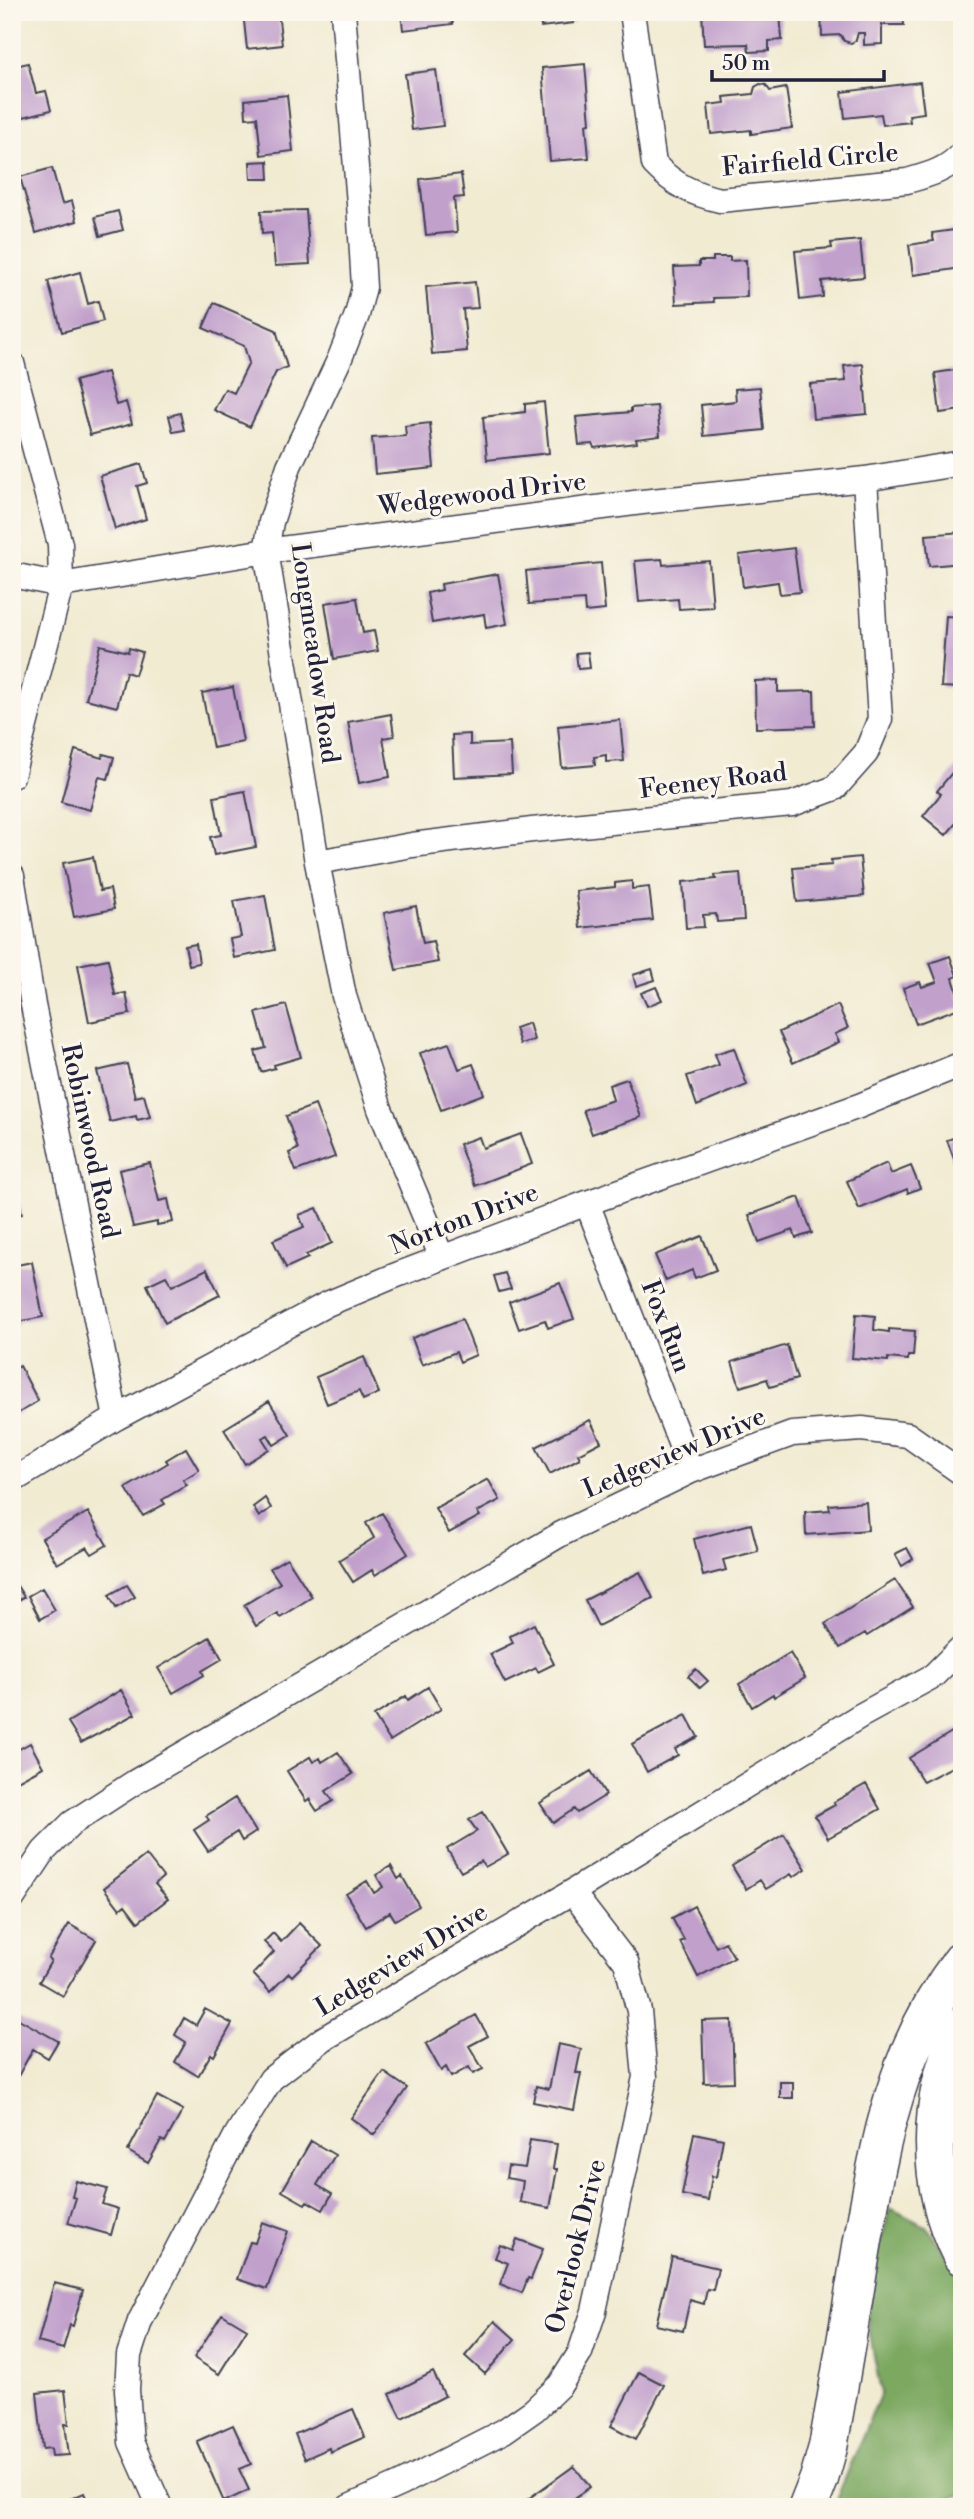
<svg xmlns="http://www.w3.org/2000/svg" width="974" height="2519" font-family="'Libre Bodoni',serif">
	<style>
		.forest { fill: #7ca860; stroke: #4f654e; stroke-width: 2 }
		.building { fill: #c1a0cc }
		.lines { fill: none; stroke-linecap: round; stroke-linejoin: round }
		.street-casing { stroke: #414052; stroke-width: 27 }
		.highway-casing { stroke: #414052; stroke-width: 41 }
		.street { stroke: #fff; stroke-width: 24 }
		.highway { stroke: #fff; stroke-width: 38 }
		.labels { text-anchor: middle; stroke-width: 6; stroke-linejoin: round; paint-order: stroke }
		.street-label { font-size: 26px; fill: #22223b; stroke: #fbf7ec }
	</style>
	<rect width="100%" height="100%" fill="#fbf7ec"/>
	<filter id="ink" filterUnits="userSpaceOnUse"><feTurbulence type="fractalNoise" baseFrequency=".0143" numOctaves="2"/><feDisplacementMap in="SourceGraphic" scale="14" xChannelSelector="R" yChannelSelector="G"/><feConvolveMatrix kernelMatrix="1 2 1 2 8 2 1 2 1" color-interpolation-filters="sRGB"/></filter>
	<filter id="wash" filterUnits="userSpaceOnUse"><feTurbulence type="fractalNoise" baseFrequency=".00686" numOctaves="4" result="noise"/><feDisplacementMap in="SourceGraphic" scale="28" xChannelSelector="R" yChannelSelector="G"/><feGaussianBlur stdDeviation="1.57" result="paint"/><feColorMatrix in="noise" values="0 0 0 0 0 0 0 0 0 0 0 0 0 0 0 0 0 1.4 0 .05"/><feComposite in="paint" operator="in"/></filter>
	<g filter="url(#wash)">
		<rect width="100%" height="100%" fill="#f1ebd2"/>
		<path class="forest" d="M890,2208l37,19 35,50v217l-34,13h-95l48,-114 -13,-69v-33z"/>
		<g id="blocks">
			<path class="building" d="M243,12h35l4,33 -35,4z
				M401,12h50l2,12 -50,6z
				M539,12h34l1,11 -33,4z
				M702,12h78l2,28 -13,1v10l-20,1 -1,-8 -44,1z
				M821,12h82l1,13h-22v19l-18,1v-12h-6l-2,7 -5,3 -7,-2 -3,-6 -19,1z
				M28,63l8,30 10,-2 5,19 -39,10v-53z
				M585,64l5,59 -4,1 3,34 -39,3 -8,-93z
				M436,70l7,56 -31,4 -7,-56z
				M920,82l4,31 -15,2 1,7 -27,3 -2,-11 -36,4 -3,-26z
				M760,84l6,1 4,6 16,-3 6,40 -41,6v-4l-40,4 -3,-29 17,-2 -1,-6 29,-3 2,-7z
				M287,95l6,56 -32,4 -4,-38 -11,1 -1,-18z
				M268,161l1,18h-18l-1,-17z
				M52,168l10,36 10,-3 5,20 -41,12 -16,-56z
				M461,174l3,23 -10,1 3,34 -31,3 -6,-56z
				M306,210l4,54 -35,2 -3,-33 -10,1 -1,-23z
				M118,211l5,19 -23,6 -5,-19z
				M962,229v39l-49,7 -4,-30 25,-4 -2,-8z
				M860,240l4,37 -42,4 1,16 -23,3 -5,-49 37,-3 -1,-5z
				M713,257h17v4l16,-1 1,37 -34,1 1,4 -38,2 -2,-37 25,-1v-5h14z
				M80,272l8,32 10,-3 5,20 -41,11 -14,-51z
				M475,282l3,26 -15,1 4,42 -35,3 -6,-67z
				M214,303l62,27 11,37 -11,5 -26,55 -36,-17 11,-21 9,4 15,-30 -5,-17 -41,-18z
				M863,364l4,50 -54,5 -3,-35 36,-3 -2,-15z
				M962,369v41l-22,3 -5,-40z
				M107,372l9,33 10,-3 6,22 -42,11 -15,-54z
				M760,387l4,43 -60,6 -3,-31 35,-4 -1,-12z
				M544,402l5,51 -62,7 -4,-43 42,-5v-8z
				M657,406l3,30 -24,3 1,4 -43,5 -1,-4 -14,1 -3,-28 55,-5v-4z
				M180,413l4,17 -11,2 -4,-16z
				M430,423l4,45 -59,6 -3,-36 34,-2 -1,-10z
				M141,464l6,19 -10,3 9,33 -31,10 -15,-53z
				M962,532v31l-33,3 -3,-31z
				M794,548l6,44 -20,2 -2,-12 -35,5 -4,-32z
				M662,559l1,6 46,-4 4,46 -34,2 -1,-10 -39,3 -4,-41z
				M601,563l4,47 -20,2 -1,-12 -55,4 -3,-33z
				M498,574l9,50 -21,4 -2,-14 -52,9 -5,-30 15,-3 -1,-6z
				M357,598l6,35 11,-2 4,20 -44,8 -9,-56z
				M946,616l16,1v71l-21,-1z
				M100,645l28,7 1,-4 13,4 -7,23 -9,-3 -9,35 -31,-8z
				M588,652l2,16 -12,1 -2,-16z
				M778,680v12l36,-1 1,35 -59,2 -1,-47z
				M233,687l10,55 -30,6 -11,-55z
				M391,714l3,22 -11,2 7,39 -31,6 -11,-61z
				M620,720l4,41 -18,1v-7l-12,2 1,8 -33,3 -4,-42z
				M470,734v11l40,-2 2,31 -58,3 -2,-42z
				M75,750l27,8 1,-4 11,3 -6,22 -9,-2 -9,33 -29,-8z
				M959,764l3,2v50l-16,19 -23,-19 18,-22 -4,-3z
				M245,791l11,56 -42,8 -4,-18 11,-2 -7,-38z
				M93,857l7,34 10,-2 4,20 -40,8 -11,-54z
				M860,857l4,39 -67,6 -4,-34 39,-3 -1,-5z
				M740,873l4,47 -27,2 -1,-8 -13,1 1,12 -18,1 -3,-46 33,-3 -1,-4z
				M632,881v8l17,-2 4,33 -73,8 -4,-37 39,-4v-4z
				M265,895l10,55 -41,8 -4,-19 11,-2 -7,-36z
				M416,906l7,37 10,-2 5,21 -42,8 -12,-57z
				M196,944l3,19 -10,2 -4,-19z
				M950,956l7,20 -4,2 9,29 -46,17 -13,-36 17,-6 2,5 15,-5 -7,-19z
				M108,959l7,36 11,-2 4,21 -41,8 -11,-57z
				M652,969l3,11 -19,6 -3,-11z
				M656,987l6,13 -15,6 -6,-13z
				M286,1005l15,52 -27,8 1,3 -14,4 -6,-21 11,-3 -10,-35z
				M838,1005l10,23 -13,6 4,8 -46,21 -14,-31z
				M529,1023l5,17 -14,4 -5,-16z
				M449,1043l10,26 14,-5 11,30 -43,16 -21,-57z
				M734,1048l13,37 -50,21 -10,-30 32,-11 -4,-11z
				M127,1064l8,33 9,-2 6,22 -13,3 -1,-4 -26,6 -13,-51z
				M627,1079l14,38 -49,17 -9,-24 30,-10 -4,-15z
				M315,1105l20,52 -39,14 -7,-18 9,-4 -12,-33z
				M521,1134l11,30 -57,22 -16,-42 20,-7 4,11z
				M962,1135v34l-4,1 -11,-30z
				M12,1160l8,30 -3,1 5,23 -10,3z
				M150,1163l9,38 9,-2 5,23 -16,3v-3l-24,5 -14,-57z
				M887,1163l4,11 20,-8 9,22 -12,5 -1,-4 -48,20 -12,-28z
				M799,1197l13,36 -16,5 -3,-8 -34,12 -10,-27z
				M317,1208l15,35 -26,12 2,3 -22,10 -13,-28 31,-13 -5,-12z
				M702,1236l14,34 -21,8 -3,-8 -26,11 -11,-26z
				M32,1262l11,55 -26,5 1,3 -6,2v-61z
				M207,1269l13,26 -55,28 -18,-38 19,-9 6,10z
				M505,1273l6,16 -12,3 -5,-16z
				M560,1283l14,36 -26,9 -3,-8 -26,9 -10,-27z
				M856,1314l19,2 -1,14 15,2v-3l26,2 -2,25h-5v4l-20,-2v3l-36,-3z
				M462,1319l14,36 -16,7 -4,-10 -34,13 -10,-27z
				M787,1345l10,34 -27,8 -3,-8 -27,8 -8,-25z
				M364,1357l15,36 -16,7 -4,-9 -32,13 -11,-27z
				M20,1366l18,35 -26,16v-47z
				M269,1401l21,34 -16,10 -6,-10 -6,3 7,11 -24,15 -21,-35z
				M590,1420l11,22 -23,12 2,4 -30,16 -14,-27z
				M186,1448l13,22 -16,10 4,5 -25,15 3,4 -22,12 -17,-28 42,-25 -2,-3z
				M488,1479l12,21 -23,12 3,4 -31,17 -14,-25z
				M265,1498l6,10 -12,9 -6,-10z
				M866,1502l2,28 -62,5 -1,-23 25,-2 -1,-5z
				M88,1512l19,33 -15,9 -5,-7 -30,17 -15,-26z
				M382,1513l26,41 -33,21 -3,-5 -19,12 -14,-22 35,-22 -8,-15z
				M751,1524l7,27 -35,9 3,10 -23,6 -9,-37z
				M907,1548l6,11 -11,7 -7,-12z
				M287,1558l25,39 -32,20 -3,-4 -21,13 -12,-21 36,-22 -10,-15z
				M640,1572l13,26 -55,28 -13,-26z
				M12,1578l12,19 -12,7z
				M895,1580l18,27 -46,29 -2,-3 -25,15 -15,-24z
				M127,1585l8,12 -19,11 -7,-13z
				M42,1588l13,22 -15,9 -12,-23z
				M534,1624l20,40 -16,8 -2,-4 -31,15 -15,-29 23,-11 -3,-7z
				M210,1637l12,22 -20,12 2,4 -31,18 -15,-25z
				M790,1653l15,25 -31,19 -1,-3 -21,13 -13,-23z
				M696,1669l12,12 -8,7 -12,-12z
				M428,1687l13,22 -51,32 -16,-25 32,-20 2,4z
				M121,1690l14,24 -54,29 -13,-21z
				M686,1715l12,22 -23,12 3,6 -31,17 -15,-28z
				M960,1727l2,3v32l-39,20 -14,-24z
				M30,1743l13,24 -31,17v-31z
				M338,1752l15,22 -27,17 7,10 -16,10 -8,-12 -3,2 -19,-30 23,-14 3,5 7,-4 2,4z
				M591,1771l15,24 -29,18 -3,-4 -21,14 -13,-20z
				M866,1784l14,25 -52,29 -13,-22 20,-11 -1,-3z
				M235,1798l21,34 -14,9 -5,-9 -29,19 -14,-21 15,-10 -3,-4z
				M483,1812l25,42 -23,13 -4,-6 -20,11 -14,-23 30,-18 -8,-11z
				M784,1834l22,35 -13,8 -2,-3 -25,15 -6,-9 -14,9 -14,-23z
				M146,1855l17,22 -8,7 13,15 -30,23 -13,-17 -5,4 -16,-21z
				M391,1866l7,13 4,-3 17,30 -24,14 -5,-8 -24,15 -20,-33 21,-13 7,12 9,-6 -7,-12z
				M694,1906l22,41 9,-5 9,15 -36,20 -18,-35 4,-2 -12,-22z
				M299,1923l23,23 -30,30 -3,-3 -19,19 -17,-18 21,-22 -10,-10 9,-9 8,9z
				M69,1924l27,16 -33,56 -24,-14 12,-21 -3,-2z
				M205,2009l27,15 -18,32 -3,-2 -13,22 -23,-14 11,-20 -11,-7 9,-17 12,7z
				M476,2015l12,21 -19,10 14,23 -10,5 -4,-7 -18,10 -5,-10 -5,4 -15,-27z
				M17,2018l41,23 -10,17 -15,-9 -21,38v-61z
				M732,2020l2,62 -30,1 -2,-62z
				M558,2044l23,5 -5,24h5l-7,37 -41,-8 3,-16 13,3z
				M384,2072l23,16 -33,47 -23,-17z
				M780,2082h13v16h-13z
				M157,2096l26,14 -18,32 -4,-2 -13,23 -20,-12z
				M694,2133l29,6 -7,38 -4,-1 -4,24 -26,-5z
				M530,2140l27,4 -4,25h4l-7,39 -30,-6 3,-21 -17,-3 2,-12 17,2z
				M311,2141l24,14 -18,30 15,9 -9,16 -16,-9 -2,3 -23,-13z
				M76,2181l31,8 -5,15 16,5 -7,26 -43,-12 8,-25 -4,-1z
				M262,2222l26,9 -21,58 -30,-10 13,-37 5,1z
				M517,2239l26,10 -12,30 -3,-1 -6,15 -22,-9 8,-21 -13,-5 5,-13 13,5z
				M672,2257l46,11 -5,22 -6,-1 -3,15 -14,-4 -7,31 -27,-6z
				M54,2283l29,7 -10,36 -3,-1 -7,24 -25,-7z
				M222,2314l25,15 -28,45 -25,-16z
				M495,2321l20,18 -30,35 -20,-18z
				M433,2372l12,24 -43,22 -12,-24z
				M639,2372l25,13 -28,54 -25,-13z
				M65,2390l4,34h-4l4,31 -17,1 -1,-8 -8,1 -6,-56z
				M353,2409l12,28 -35,15 -1,-4 -24,11 -10,-25z
				M233,2425l18,39 -12,5 10,21 -25,12 -27,-61z
				M574,2466l16,21 -28,20h-29l-5,-8z
				M84,2493l6,14h-38z"/>
		</g>
	</g>
	<g filter="url(#ink)">
		<use href="#blocks" fill-opacity="0" stroke="#414052" stroke-width="2"/>
		<g class="lines">
			<g class="street-casing">
				<path id="street" d="M343,12l16,191 5,84 -7,28 -17,43 -51,108 -18,56 -5,29 51,311 27,134 36,113 62,149
					M632,12l22,152c20,21 39,30 66,36l187,-19c21,-6 41,-11 55,-28
					M12,363l48,181 1,41 -49,191
					M12,575l49,10 205,-34 376,-49 223,-23 97,-16
					M317,862l95,-17 120,-15 260,-26 43,-16 31,-35 14,-34 -15,-240
					M12,876l21,129 83,413
					M587,1203l104,268
					M12,1481l104,-63 211,-114 67,-28 193,-73 272,-97 103,-42
					M12,1899l32,-48 28,-28 63,-41 426,-248 130,-63 101,-37 70,-5 46,6 54,38
					M160,2507l-29,-65 -4,-52 2,-35 11,-34 97,-187 34,-55 52,-40 249,-147 288,-176 73,-40 29,-29
					M349,2507l51,-23 104,-53 30,-21 26,-25 20,-32 14,-42 51,-234 -6,-66 -13,-49 -54,-70"/>
			</g>
			<g class="highway-casing">
				<path id="highway" d="M962,2026c-35,72 -37,158 0,230
					M808,2507l11,-28 9,-32c12,-67 23,-134 34,-201 18,-104 34,-199 100,-285"/>
			</g>
			<use href="#street" class="street"/>
			<use href="#highway" class="highway"/>
		</g>
	</g>
	<g class="labels">
		<g class="street-label">
			<text transform="translate(810 159) rotate(-5)" y="9">Fairfield Circle</text>
			<text transform="translate(482 493) rotate(-7)" y="9">Wedgewood Drive</text>
			<text transform="translate(316 653) rotate(82)" y="9">Longmeadow Road</text>
			<text transform="translate(713 780) rotate(-7)" y="9">Feeney Road</text>
			<text transform="translate(91 1141) rotate(78)" y="9">Robinwood Road</text>
			<text transform="translate(464 1218) rotate(-21)" y="9">Norton Drive</text>
			<text transform="translate(667 1326) rotate(69)" y="9">Fox Run</text>
			<text transform="translate(674 1452) rotate(-23)" y="9">Ledgeview Drive</text>
			<text transform="translate(401 1959) rotate(-31)" y="9">Ledgeview Drive</text>
			<text transform="translate(575 2246) rotate(-76)" y="9">Overlook Drive</text>
		</g>
	</g>
	<rect width="974" height="2519" fill="none" stroke="#fbf7ec" stroke-width="42"/>
	<path d="M712 70v10h172v-10" fill="none" stroke="#22223b" stroke-width="3.5"/>
	<text x="722" y="70" font-size="21" fill="#22223b" stroke="#fbf7ec" stroke-width="5" paint-order="stroke">50 m</text>
</svg>
